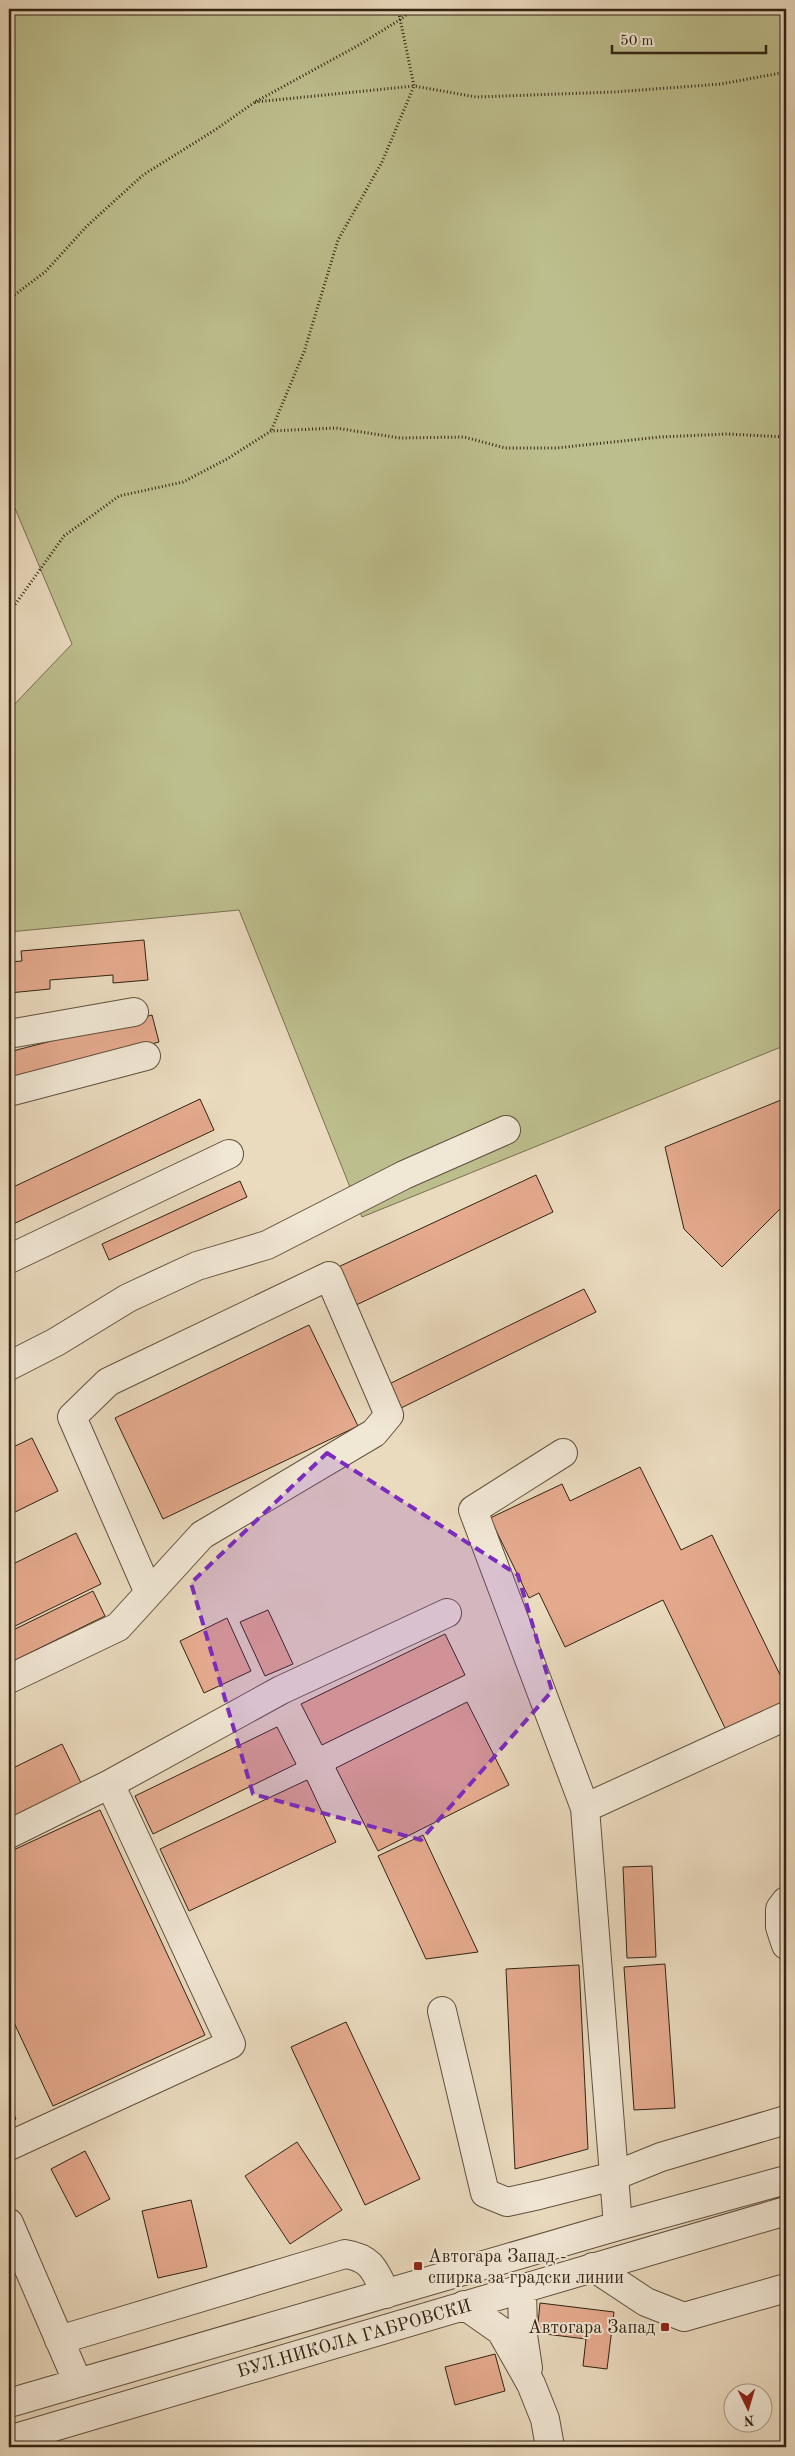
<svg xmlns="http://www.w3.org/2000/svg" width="795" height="2456" font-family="'Old Standard TT',serif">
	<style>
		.green { fill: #bdbe8d; stroke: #787050 }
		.building { fill: #e5aa8e; stroke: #322312 }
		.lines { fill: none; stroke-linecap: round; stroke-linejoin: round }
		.minor-casing { stroke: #60513d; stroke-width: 30 }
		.path { stroke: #322312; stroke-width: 3; stroke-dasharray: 1 2.5; stroke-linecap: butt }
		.minor { stroke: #f1e7d5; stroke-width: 28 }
		.marked { fill: #7b2cbf; fill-opacity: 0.2; stroke: #7b2cbf; stroke-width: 4; stroke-dasharray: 10 6; stroke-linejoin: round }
		.poi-dot { fill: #8f2418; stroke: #f1e7d5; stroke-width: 2 }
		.labels { text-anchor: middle; stroke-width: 4; stroke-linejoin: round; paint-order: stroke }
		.poi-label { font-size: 18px; fill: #322312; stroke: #f1e7d5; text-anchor: start }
		.street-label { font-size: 18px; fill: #322312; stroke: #f1e7d5 }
	</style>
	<rect width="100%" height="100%" fill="#eadabe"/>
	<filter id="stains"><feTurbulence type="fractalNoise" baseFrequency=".004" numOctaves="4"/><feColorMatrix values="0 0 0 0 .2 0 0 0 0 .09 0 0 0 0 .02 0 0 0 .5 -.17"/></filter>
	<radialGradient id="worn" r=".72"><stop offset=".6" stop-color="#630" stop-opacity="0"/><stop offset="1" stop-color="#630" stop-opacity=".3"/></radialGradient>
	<path class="green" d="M9,9h777v1036l-424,172 -123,-307 -230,22v-222l63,-66 -63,-150z"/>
	<path class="building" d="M144,940l4,40 -35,3v-8l-63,5v9l-41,4v-31l13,-1 -1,-10z
		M152,1015l7,27 -150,39v-29z
		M786,1098v105l-64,64 -38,-38 -19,-82z
		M200,1099l14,31 -205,96v-37z
		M536,1175l17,37 -199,94 -18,-38z
		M240,1181l7,16 -138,63 -7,-16z
		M584,1289l12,23 -197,97 -12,-24z
		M309,1325l49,101 -195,93 -48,-101z
		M32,1438l26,53 -49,24v-66z
		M640,1467l41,83 31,-15 74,152v14l-60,29 -63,-130 -98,47 -26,-54 -10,5 -39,-80 72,-34 8,17z
		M76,1533l25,51 -92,45v-63z
		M93,1591l12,25 -96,47v-31z
		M268,1610l25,54 -28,12 -25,-54z
		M227,1618l24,53 -47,22 -24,-52z
		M445,1634l20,41 -143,70 -21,-41z
		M467,1702l42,83 -131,66 -42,-83z
		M277,1727l19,37 -143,70 -18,-38z
		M62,1744l20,41 -73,36v-51z
		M307,1780l29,62 -147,69 -29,-62z
		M100,1810l105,225 -152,71 -44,-94v-160z
		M423,1835l55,117 -52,7 -48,-103z
		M652,1866l4,91 -29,1 -4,-91z
		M665,1964l10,144 -41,2 -10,-143z
		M579,1965l9,184 -73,20 -9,-200z
		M346,2022l74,157 -55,26 -74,-158z
		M9,2104l7,15 -7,4z
		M297,2142l45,68 -52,34 -45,-68z
		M85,2151l25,48 -34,18 -25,-48z
		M191,2200l16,67 -49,11 -16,-67z
		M540,2303l74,9 -7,57 -24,-3 3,-27 -49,-6z
		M495,2354l10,37 -50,14 -10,-38z"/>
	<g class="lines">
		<g class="minor-casing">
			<path id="minor" d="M9,1034l125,-22
				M9,1092l137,-36
				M9,1259l220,-105
				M9,1366l47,-24 72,-44 69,-32 70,-21 137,-70 102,-45
				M563,1453l-90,57 112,298 33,418
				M9,1679l109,-52 84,-92 172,-102 15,-18 -60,-139 -221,106 -36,35 77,176
				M585,1808l201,-92
				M9,1834l101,-50 171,-94 166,-77
				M786,1901l-6,8v18l6,18
				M442,2011l43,182 22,9 32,-7 75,-19 47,-19 125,-37
				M9,2146l222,-102 -121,-260
				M9,2223l69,160
				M593,2267l53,35 38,15 102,-29
				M522,2288l1,47 5,33
				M464,2305l37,26 30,53 14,35 5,28
				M59,2340l286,-86c27,4 30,17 41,40
				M9,2403l609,-177 168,-46
				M9,2440l777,-229"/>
		</g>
		<path class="path" d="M398,9l16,77 62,11 138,-5 107,-8 65,-12
			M255,102l159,-16 -32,76 -44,78 -34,112 -33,79
			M9,299l36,-27 42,-46 56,-51 72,-45 40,-28 104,-57 42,-26 12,-10
			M9,613l55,-77 55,-40 64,-14 44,-23 44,-28 65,-3 64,10 64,-1 41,11h51l104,-11 67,-3 59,3"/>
		<use href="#minor" class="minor"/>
	</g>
	<path class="marked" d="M327,1453l191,122 34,116 -131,149 -168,-46 -62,-211z"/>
	<g class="poi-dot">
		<rect x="413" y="2261" width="10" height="10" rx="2.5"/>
		<rect x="660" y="2322" width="10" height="10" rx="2.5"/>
	</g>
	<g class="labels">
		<g class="poi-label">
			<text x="428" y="2262">Автогара Запад -<tspan x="428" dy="21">спирка за градски линии</tspan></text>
			<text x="655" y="2333" text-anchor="end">Автогара Запад</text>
		</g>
		<g class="street-label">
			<text transform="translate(354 2338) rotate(-16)" y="6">БУЛ.НИКОЛА ГАБРОВСКИ</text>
		</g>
	</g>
	<rect width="795" height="2456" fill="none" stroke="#eadabe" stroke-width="30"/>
	<rect x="10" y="10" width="775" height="2436" fill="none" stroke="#322312" stroke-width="2.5"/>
	<rect x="15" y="15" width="765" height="2426" fill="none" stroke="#322312"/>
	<g transform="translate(748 2408) rotate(175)"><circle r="24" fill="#f1e7d5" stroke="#a59987"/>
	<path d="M0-4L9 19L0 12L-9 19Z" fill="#8f2418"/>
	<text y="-8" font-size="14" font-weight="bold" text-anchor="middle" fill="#322312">N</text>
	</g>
	<path d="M612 45v8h154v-8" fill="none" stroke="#322312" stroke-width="2.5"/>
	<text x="620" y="45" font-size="15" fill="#322312" stroke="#f1e7d5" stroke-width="4" paint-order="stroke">50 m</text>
	<rect width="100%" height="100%" filter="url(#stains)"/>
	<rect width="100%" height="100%" fill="url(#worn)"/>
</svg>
